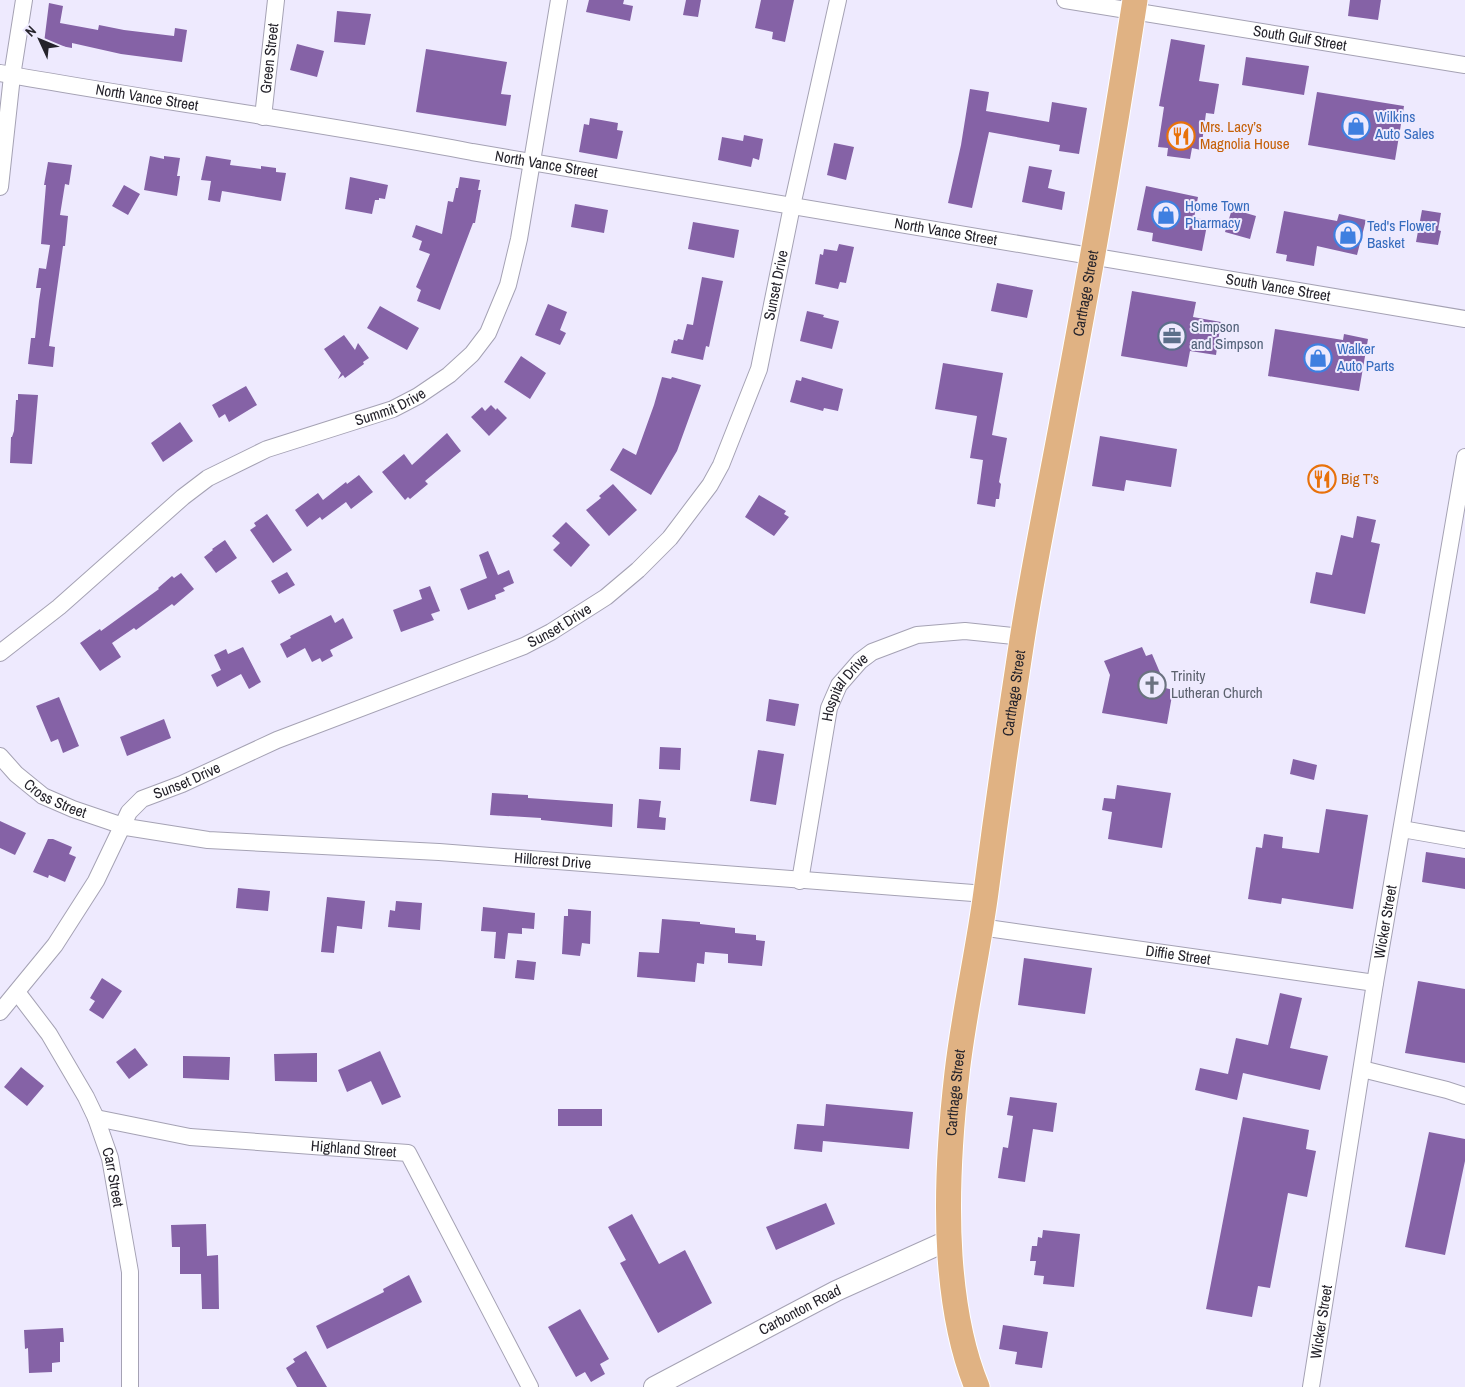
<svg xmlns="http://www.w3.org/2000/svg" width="1465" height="1387" font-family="'Archivo Narrow',sans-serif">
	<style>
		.building { fill: #8562a6 }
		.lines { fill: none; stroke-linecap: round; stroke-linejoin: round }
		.minor-casing { stroke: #a5a2b4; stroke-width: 18 }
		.tertiary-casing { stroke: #a5a2b4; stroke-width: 22 }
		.primary-casing { stroke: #fff; stroke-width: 27 }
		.minor { stroke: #fff; stroke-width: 16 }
		.tertiary { stroke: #fff; stroke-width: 20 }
		.primary { stroke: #e0b283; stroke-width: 25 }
		.labels { text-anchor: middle; stroke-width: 4; stroke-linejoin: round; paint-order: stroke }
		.street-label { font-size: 15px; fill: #25232b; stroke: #eeeafe }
		.shop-label { font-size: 15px; fill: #366cbe; stroke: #eeeafe; text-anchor: start }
		.food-label { font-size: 15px; fill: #c56008; stroke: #eeeafe; text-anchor: start }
		.service-label { font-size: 15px; fill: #4e5e75; stroke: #eeeafe; text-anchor: start }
		.worship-label { font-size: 15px; fill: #5b616d; stroke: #eeeafe; text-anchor: start }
	</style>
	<rect width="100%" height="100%" fill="#eeeafe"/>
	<path class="building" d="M589,0h35l-1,4 10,2 -3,15 -44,-9z
		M686,0h15l-3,17 -15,-2z
		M761,0h33l-9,42 -13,-3 1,-7 -18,-4z
		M1350,0h31l-3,20 -30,-4z
		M49,3l14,3 -3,17 38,7 1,-5 25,5 50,6 1,-8 12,2 -5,32 -61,-8 -49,-11v5l-28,-5z
		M337,11l34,3 -6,31 -31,-3z
		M1171,39l34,6 -6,36 20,3 -5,30 -8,-1 -5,37 -9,-2 -2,11 -23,-3 1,-8 -10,-1 6,-40 -5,-1z
		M297,44l27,7 -7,26 -27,-7z
		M426,49l81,13 -6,32 10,1 -5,31 -90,-14z
		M1246,57l63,9 -5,29 -62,-10z
		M970,89l19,3 -3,19 63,11 3,-20 35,6 -8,46 -20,-3 1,-6 -71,-13 -17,76 -24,-5 13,-58z
		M1317,92l87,14 -9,54 -87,-15z
		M590,118l28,5 -1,7 6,1 -6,28 -38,-7 5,-28 5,1z
		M744,135l19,4 -4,21 -6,-2 -2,9 -33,-7 4,-23 21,4z
		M834,143l20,4 -8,33 -19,-5z
		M150,156l14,3v-3l16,2 -3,18h3l-3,20 -33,-6z
		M206,156l25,4 -1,5 31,4v-3l15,2v4l10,1 -5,28 -59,-10 -2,11 -12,-2 3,-19 -10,-1z
		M48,162l24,3 -3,20 -4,-1 -5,31 8,1 -3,30h-2l-14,100 6,1 -2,20 -25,-3 3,-26h4l4,-37 2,-13h-5l3,-20 7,1 4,-24 -9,-1 5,-59h-2z
		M1029,166l23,4 -4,18 17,4 -3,18 -40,-8z
		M350,177l38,8 -3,14 -6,-1v2h-4l-3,14 -27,-5z
		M460,177l20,3 -2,10h3l-6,33h-2l-33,87 -23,-9 4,-11 -5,-3 14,-33 -11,-4 3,-9 -10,-4 4,-12 26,9 6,-33 5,1 3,-14h2z
		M124,185l16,9 -12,21 -16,-9z
		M1146,186l52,11 -4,21 14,2 -6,31 -50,-10 1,-8 -16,-3z
		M575,204l33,6 -4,23 -33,-6z
		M1232,209l24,7 -6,23 -25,-7z
		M1422,210l19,3 -3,17 3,1 -3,14 -22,-3z
		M1284,211l53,10 2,-7 27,6 -9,35 -40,-9 -3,20 -28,-5 1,-6 -11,-2z
		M693,222l46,8 -5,28 -46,-9z
		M839,244l15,3 -8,36 -6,-1 -2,7 -23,-5 5,-30 3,1 1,-6 13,2z
		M702,277l21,4 -14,66 -3,-1 -3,14 -32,-7 3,-13 3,1 1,-2 5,1 4,-16 6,1z
		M997,283l36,7 -6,28 -36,-7z
		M1132,291l64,11 -3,15 28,5 -5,33 -26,-4 -3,16 -66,-11z
		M548,304l19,8 -7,18 6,3 -6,12 -25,-10z
		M380,306l39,22 -12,22 -40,-22z
		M807,311l17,4 -1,2 16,4 -7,28 -32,-8z
		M1275,329l68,11 1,-6 24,5 -9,52 -91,-15z
		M344,335l11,15 3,-7 11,15 -6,4 1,2 -19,14 -2,-3 -5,4 3,-6 -17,-24z
		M521,356l25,17 -16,26 -26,-17z
		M943,363l60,10 -11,62 15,3 -8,44 2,2 -2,15h-3l-1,8 -18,-3 6,-44 -13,-2 7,-42 -42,-7z
		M662,377l9,2 1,-2 29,8 -24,66 -26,44 -41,-25 13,-22 13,7 18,-50z
		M802,377l41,12 -5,22 -14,-3 -1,3 -33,-9 6,-22 5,1z
		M246,386l11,19 -28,17 -4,-8 -6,4 -7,-13z
		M18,394l20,1 -6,69 -22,-1 1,-26h1l2,-6 2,-31h2z
		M491,405l5,5 1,-2 10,10 -18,18 -18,-19 11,-10 3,4z
		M180,422l13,19 -30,21 -12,-19z
		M447,433l14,18 -36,30 3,3 -18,15 -2,-2 -3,3 -23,-28 22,-18 8,11z
		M1100,436l77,13 -6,38 -45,-7 -2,11 -32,-5z
		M359,475l14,17 -22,17 -5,-7 -24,18 -2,-3 -13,10 -12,-17 23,-17 5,7 23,-18 1,2z
		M613,484l24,26 -28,26 -23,-26 15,-12 -2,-2z
		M759,495l27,16 -2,3 5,3 -15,19 -29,-19z
		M267,514l25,36 -19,13 -23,-33 6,-4 -2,-3z
		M1357,516l19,4 -5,22 9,2 -15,70 -55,-11 6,-31 16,3 9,-40 12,3z
		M566,522l24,23 -19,22 -18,-17 7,-7 -8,-7z
		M225,540l12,18 -21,15 -12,-16 9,-7 -1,-1z
		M488,551l10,24 11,-5 5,13 -11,5 2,3 -10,4 1,4 -28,11 -8,-21 27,-11 -8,-23z
		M287,572l8,13 -16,9 -8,-13z
		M181,573l13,16 -20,17 -2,-2 -36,26 -2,-2 -22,15 9,14 -21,14 -20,-28 20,-14 1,2 58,-42 -1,-1 14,-12 2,2z
		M430,586l10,25 -9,3 3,6 -33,12 -8,-22 29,-11 -3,-9z
		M331,615l4,8 8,-5 10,20 -23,12 3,6 -11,6 -2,-4 -8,4 -7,-14 -18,10 -7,-14 11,-6 -1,-2z
		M243,647l18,35 -12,7 -8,-15 -24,13 -6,-12 10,-5 -7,-15 12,-6 2,5z
		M1142,647l4,9 6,-2 9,21 -3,11 15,4 -6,34 -65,-11 8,-38 -6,-14z
		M59,697l20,49 -16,7 -5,-14 -7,3 -15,-36z
		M769,699l30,5 -4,22 -29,-5z
		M164,719l7,19 -44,18 -7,-19z
		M660,747l21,1 -1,22 -21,-1z
		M758,750l26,4 -8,51 -26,-4z
		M1293,759l24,6 -3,15 -24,-6z
		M1117,785l54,8 -9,55 -54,-9 4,-27 -10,-2 2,-12 11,1z
		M492,793l36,2v3l85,6 -1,23 -71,-7v-2l-51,-3z
		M639,799l22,2 -2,16 7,1 -1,12 -28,-2z
		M1326,809l42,6 -15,94 -71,-11 -1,6 -33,-5 8,-52 6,1 2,-14 19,3 -1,11 37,5z
		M0,821l26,12 -11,22 -15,-7z
		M48,839h5l19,8 -3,7 7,3 -11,25 -16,-7 -1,3 -15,-6z
		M1426,852l39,6v31l-43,-7z
		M238,888l32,3 -2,20 -32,-3z
		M327,897l38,4 -3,28 -25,-3 -3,27 -13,-1z
		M396,901l26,2 -2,27 -32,-3 2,-17 5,1z
		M483,907l52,6 -1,16 -12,-1v6l-14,-1 -3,26 -11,-1 2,-26 -15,-1z
		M568,909l23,2 -1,33 -8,-1 -2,13 -18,-2 2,-38h4z
		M662,919l38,3v2l35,4v5l21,2v5l9,1 -3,25 -34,-3v-9l-23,-2 -1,12 -7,-1 -2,19 -58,-5 2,-25 20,1z
		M1024,958l68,10 -7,46 -67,-9z
		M517,960l19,2 -2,18 -19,-2z
		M102,978l20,13 -19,28 -14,-9 6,-9 -5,-3z
		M1418,981l47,8v74l-60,-10z
		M1280,993l22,5 -12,50 38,8 -8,34 -77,-17 -6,27 -42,-10 5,-22 28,6 8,-36 32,7z
		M135,1048l13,17 -19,14 -13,-17z
		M380,1051l21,46 -19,8 -11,-24 -24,11 -9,-22z
		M317,1053v29l-42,-1 -1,-27z
		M183,1056l47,1 -1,23 -46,-2z
		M21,1067l23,19 -17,20 -23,-19z
		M1010,1097l47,6 -4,29 -20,-3 -8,53 -27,-4 5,-31 5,1 5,-32 -6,-1z
		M826,1104l87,8 -4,37 -86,-8 -1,11 -28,-3 3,-25 27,2z
		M558,1109h44v17h-44z
		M1243,1117l66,13 -3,19 10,2 -9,46 -19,-4 -18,95 -12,-2 -6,31 -46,-8z
		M1429,1132l36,7v22l-20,94 -40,-8z
		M826,1203l9,21 -59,26 -10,-23z
		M632,1214l27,50 26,-14 27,53 -54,30 -38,-70 6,-3 -18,-33z
		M206,1224l1,32 11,-1 1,54h-17l-1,-35h-21v-27h-8l-1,-22z
		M1043,1230l37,4 -6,53 -31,-3 1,-8 -10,-1 2,-14h-6l2,-15h5l1,-9 4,1z
		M409,1275l13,27 -95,47 -11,-23 68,-34 -1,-3z
		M580,1309l29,50 -9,5 5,10 -14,8 -6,-10 -9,5 -28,-50z
		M1003,1325l45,7 -6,36 -27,-4 2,-12 -18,-3z
		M63,1328l1,14h-4v20l-8,1v9l-23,1 -1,-25 -3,1 -1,-19z
		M306,1351l21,36h-30l-11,-19 9,-6 -2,-3z"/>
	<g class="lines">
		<g class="minor-casing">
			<g id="minor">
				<path id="s1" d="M1065,0l400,65"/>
				<path id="s2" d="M0,73c157,28 315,49 472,79l993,167"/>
				<path id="s3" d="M263,117l13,-117"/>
				<path d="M0,187l12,-111 12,-76"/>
				<path id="s4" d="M0,653l59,-46 124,-110 25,-19 59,-29 126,-40 25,-13 31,-21 23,-21 16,-21 20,-48 11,-46 40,-239"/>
				<path id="s5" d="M0,756l16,18 27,22 30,13 53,18 82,13 231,12 547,42"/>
				<path d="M1402,829l63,11"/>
				<path id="s6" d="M800,881l29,-173 10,-23 21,-24 12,-9 45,-17 48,-4 58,6"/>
				<path id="s7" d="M980,927l395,56"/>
				<path id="s8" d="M17,992l32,42 37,63 10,21 14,40 20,114v115"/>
				<path id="s9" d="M0,1012l55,-67 41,-64 33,-69 13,-13 40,-15 95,-44 247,-94 27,-14 55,-35 32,-27 32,-32 40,-53 11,-20 38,-96 33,-163 46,-206"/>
				<path d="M1362,1069l85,21 18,6"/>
				<path id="s10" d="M96,1118l94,19 218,16 122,234"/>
				<path id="s11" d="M1311,1387l64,-404 90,-526"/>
			</g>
		</g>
		<g class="tertiary-casing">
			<g id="tertiary">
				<path id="s12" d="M654,1387l182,-96 113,-51"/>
			</g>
		</g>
		<g class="primary-casing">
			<g id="primary">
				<path id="s13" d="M977,1387c-17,-41 -24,-87 -27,-131 -4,-61 0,-122 7,-183 7,-61 21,-121 29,-181 11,-84 23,-168 36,-252 12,-77 28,-153 42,-229 26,-137 50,-274 71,-411"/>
			</g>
		</g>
		<use href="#minor" class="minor"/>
		<use href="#tertiary" class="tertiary"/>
		<use href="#primary" class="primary"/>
	</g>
	<defs>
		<g id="shop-ring" transform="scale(1.4375)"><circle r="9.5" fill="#eeeafe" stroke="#3f7fe0" stroke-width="1.5"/><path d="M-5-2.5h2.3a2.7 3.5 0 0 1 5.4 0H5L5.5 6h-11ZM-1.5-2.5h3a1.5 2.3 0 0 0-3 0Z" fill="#3f7fe0"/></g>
		<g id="restaurant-ring" transform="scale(1.4375)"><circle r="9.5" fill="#eeeafe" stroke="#e8710a" stroke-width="1.5"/><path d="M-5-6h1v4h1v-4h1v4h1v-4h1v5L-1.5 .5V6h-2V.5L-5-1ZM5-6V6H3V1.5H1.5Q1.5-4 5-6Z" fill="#e8710a"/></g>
		<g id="office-ring" transform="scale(1.4375)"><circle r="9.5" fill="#eeeafe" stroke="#5c6f8a" stroke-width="1.5"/><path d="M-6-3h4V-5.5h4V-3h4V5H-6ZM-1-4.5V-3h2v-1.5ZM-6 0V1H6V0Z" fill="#5c6f8a"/></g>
		<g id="church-ring" transform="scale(1.4375)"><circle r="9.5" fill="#eeeafe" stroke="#6b7280" stroke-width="1.5"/><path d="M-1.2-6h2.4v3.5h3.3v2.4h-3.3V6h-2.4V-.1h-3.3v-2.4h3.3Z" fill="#6b7280"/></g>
	</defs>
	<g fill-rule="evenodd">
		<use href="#shop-ring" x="1356" y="126"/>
		<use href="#restaurant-ring" x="1181" y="136"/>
		<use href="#shop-ring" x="1166" y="215"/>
		<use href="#shop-ring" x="1348" y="235"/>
		<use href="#office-ring" x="1172" y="336"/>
		<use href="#shop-ring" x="1318" y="358"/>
		<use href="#restaurant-ring" x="1322" y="479"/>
		<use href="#church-ring" x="1152" y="685"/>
	</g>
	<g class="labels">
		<g class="street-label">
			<text dy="5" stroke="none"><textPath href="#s1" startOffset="238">South Gulf Street</textPath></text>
			<text dy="5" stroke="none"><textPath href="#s3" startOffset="59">Green Street</textPath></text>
			<text dy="5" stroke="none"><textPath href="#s2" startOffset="149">North Vance Street</textPath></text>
			<text dy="5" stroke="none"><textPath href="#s2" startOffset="554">North Vance Street</textPath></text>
			<text dy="5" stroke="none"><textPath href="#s2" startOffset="959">North Vance Street</textPath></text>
			<text dy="5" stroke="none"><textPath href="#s9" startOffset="1130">Sunset Drive</textPath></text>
			<text dy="5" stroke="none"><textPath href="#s2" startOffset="1296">South Vance Street</textPath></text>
			<text dy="5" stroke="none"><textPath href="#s13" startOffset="1108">Carthage Street</textPath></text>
			<text dy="5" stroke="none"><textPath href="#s4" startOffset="468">Summit Drive</textPath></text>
			<text dy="5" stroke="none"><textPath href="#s9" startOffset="710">Sunset Drive</textPath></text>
			<text dy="5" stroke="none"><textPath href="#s6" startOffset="201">Hospital Drive</textPath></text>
			<text dy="5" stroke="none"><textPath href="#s13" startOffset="702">Carthage Street</textPath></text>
			<text dy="5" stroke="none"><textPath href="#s9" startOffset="306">Sunset Drive</textPath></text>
			<text dy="5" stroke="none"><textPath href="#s5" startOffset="71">Cross Street</textPath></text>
			<text dy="5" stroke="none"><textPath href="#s5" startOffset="576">Hillcrest Drive</textPath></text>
			<text dy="5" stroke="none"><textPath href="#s11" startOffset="471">Wicker Street</textPath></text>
			<text dy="5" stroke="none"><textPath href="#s7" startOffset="200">Diffie Street</textPath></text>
			<text dy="5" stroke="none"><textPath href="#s13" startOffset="298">Carthage Street</textPath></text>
			<text dy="5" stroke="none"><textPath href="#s10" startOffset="260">Highland Street</textPath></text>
			<text dy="5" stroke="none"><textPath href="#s8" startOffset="211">Carr Street</textPath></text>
			<text dy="5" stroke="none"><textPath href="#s12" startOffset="165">Carbonton Road</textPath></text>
			<text dy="5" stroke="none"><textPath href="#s11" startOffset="66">Wicker Street</textPath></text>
		</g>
		<g class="shop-label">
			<text x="1375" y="122">Wilkins<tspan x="1375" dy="17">Auto Sales</tspan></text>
			<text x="1185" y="211">Home Town<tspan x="1185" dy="17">Pharmacy</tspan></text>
			<text x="1367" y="231">Ted's Flower<tspan x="1367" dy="17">Basket</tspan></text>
			<text x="1337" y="354">Walker<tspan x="1337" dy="17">Auto Parts</tspan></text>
		</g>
		<g class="food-label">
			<text x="1200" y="132">Mrs. Lacy’s<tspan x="1200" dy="17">Magnolia House</tspan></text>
			<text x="1341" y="484">Big T’s</text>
		</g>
		<g class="service-label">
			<text x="1191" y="332">Simpson<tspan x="1191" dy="17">and Simpson</tspan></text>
		</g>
		<g class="worship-label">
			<text x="1171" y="681">Trinity<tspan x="1171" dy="17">Lutheran Church</tspan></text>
		</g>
	</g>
	<g transform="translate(40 40) rotate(314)" stroke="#eeeafe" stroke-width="4" paint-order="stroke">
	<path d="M0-4L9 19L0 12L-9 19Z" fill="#25232b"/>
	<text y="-8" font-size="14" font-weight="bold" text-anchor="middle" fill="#25232b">N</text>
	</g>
</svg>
